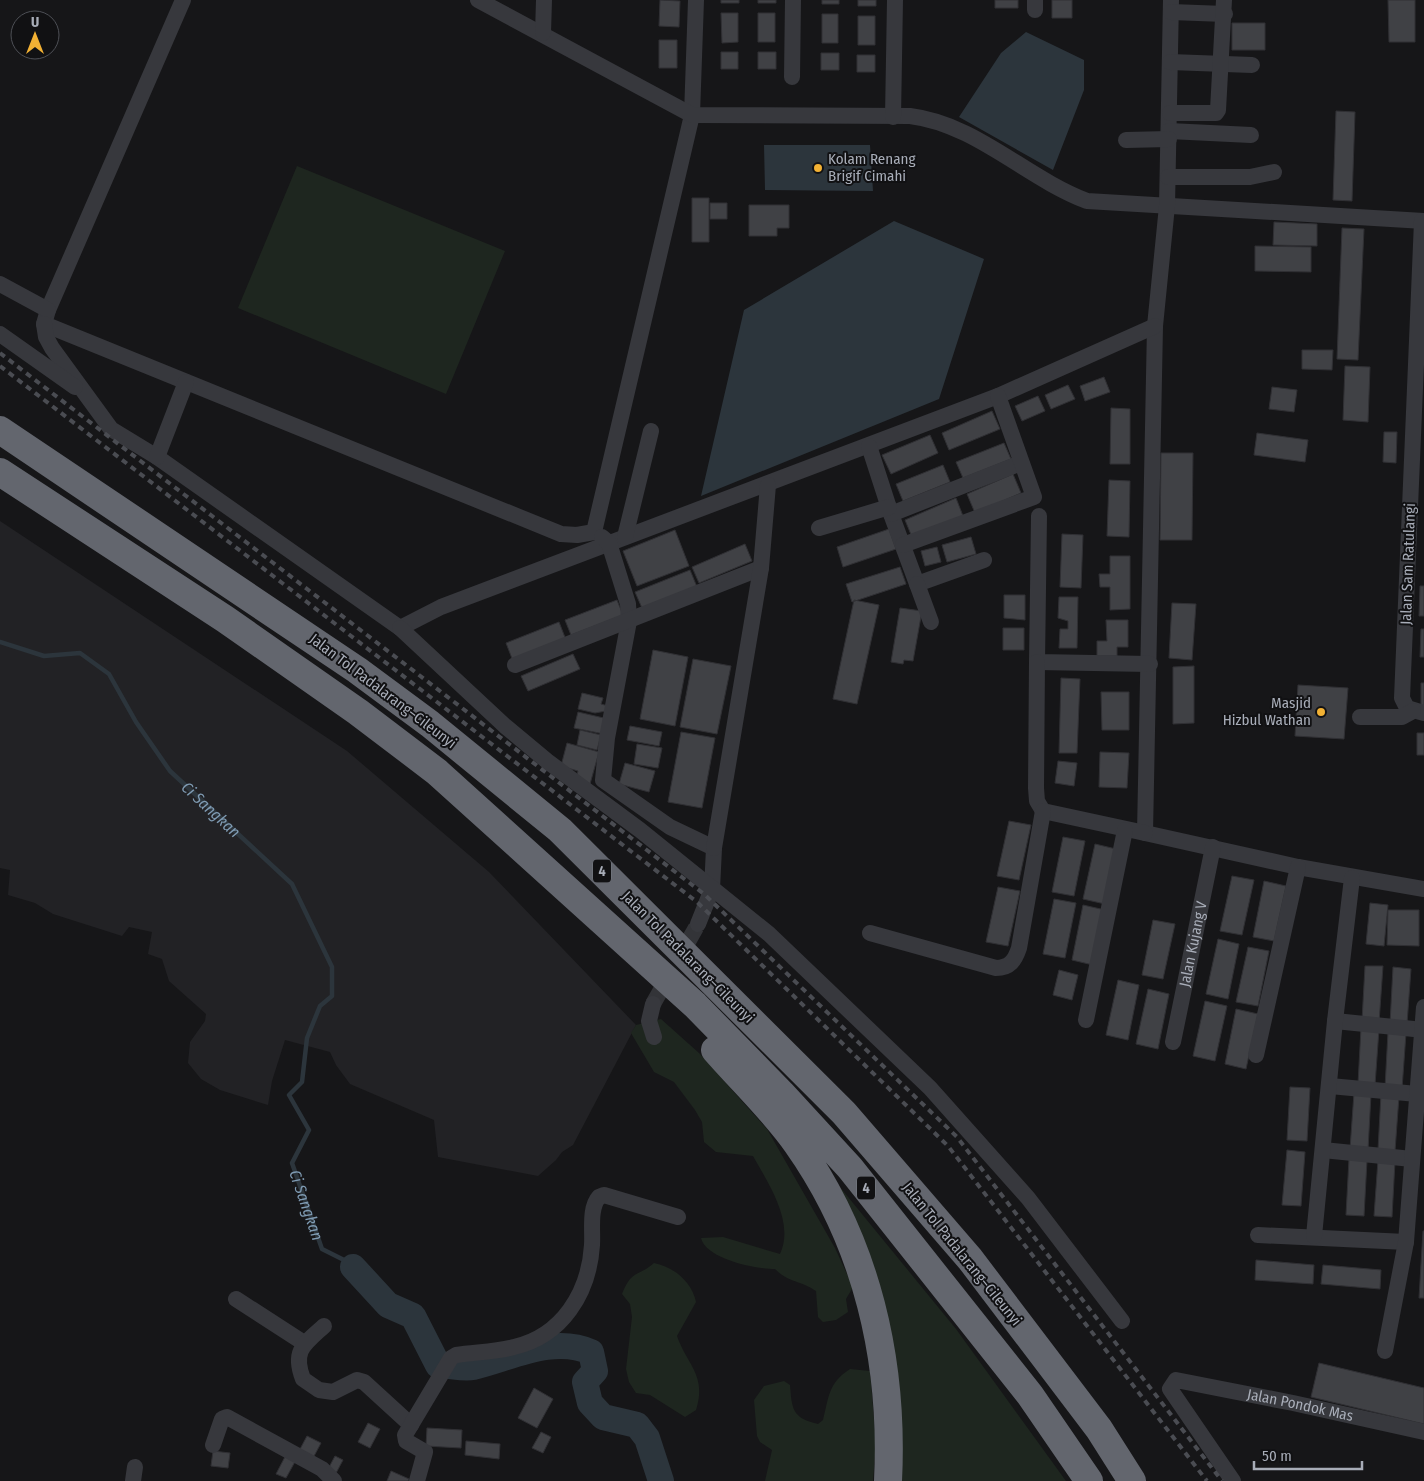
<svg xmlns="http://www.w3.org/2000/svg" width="1424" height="1481" font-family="'Fira Sans Condensed',sans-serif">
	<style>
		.built { fill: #222225 }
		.green { fill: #1e261f }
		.water { fill: #2c353c }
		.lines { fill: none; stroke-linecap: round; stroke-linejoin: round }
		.stream { stroke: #2c353c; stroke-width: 4.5 }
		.river { stroke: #2c353c; stroke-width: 26 }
		.building { fill: #404145; stroke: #303034 }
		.street-tunnel { stroke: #333438; stroke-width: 16; stroke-dasharray: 16 8; stroke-linecap: butt }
		.street { stroke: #37383d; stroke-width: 16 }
		.highway { stroke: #63666e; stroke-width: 28 }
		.rail { stroke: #4a4c52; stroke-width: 4; stroke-dasharray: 6 5; stroke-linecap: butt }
		.poi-dot { fill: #f2b134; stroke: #111113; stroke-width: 2 }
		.labels { text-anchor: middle; stroke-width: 4; stroke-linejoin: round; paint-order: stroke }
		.shield { fill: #111113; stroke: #7b7e86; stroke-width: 1 }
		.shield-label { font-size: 14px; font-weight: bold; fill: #a8adb8 }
		.poi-label { font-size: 15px; fill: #a8adb8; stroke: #111113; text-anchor: start }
		.street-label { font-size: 15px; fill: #a8adb8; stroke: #111113 }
		.water-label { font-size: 16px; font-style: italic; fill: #7f9bb3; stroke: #111113 }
	</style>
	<rect width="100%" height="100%" fill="#161618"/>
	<path class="built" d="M0,521l347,230 142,121 147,153 -63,120 -11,7 -6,8 -18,16 -100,-19 -4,-37 -84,-36 -14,-19 -6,-13 -45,-12 -13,41 -4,24 -48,-15 -19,-11 -13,-16 2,-21 15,-21 1,-7 -37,-33 -7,-22 -14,-5 4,-22 -23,-5 -7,9 -69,-22 -18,-11 -27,-8 2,-25 -10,-2z"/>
	<path class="green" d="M297,166l208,85 -59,143 -208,-86z
		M661,1019l38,34 68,76 68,119 18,39 -7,12 2,13 -12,8 -13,2 -5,-5 -2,-26c-16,-11 -27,-8 -41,-22 -20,0 -69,-10 -74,-31l22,-1 57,17c15,-32 -12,-71 -27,-98l-37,-4 -12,-10 -2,-20 -7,-12 -21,-28 -20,-10 -23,-39 5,-8z
		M835,1181l121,148 110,152h-168z
		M654,1263c20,4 38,19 42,39l-19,34c10,29 30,39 19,74l-11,7 -35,-22 -14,-2 -7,-11 -3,-13 6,-52 -2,-13 -8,-10c10,-25 16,-17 32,-31z
		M850,1369l20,2 6,72 -3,38h-108l7,-31 -12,-8 -3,-6 -3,-36 10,-14 20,-5 6,4c2,24 2,33 28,39l5,-4c6,-23 5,-37 27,-51z"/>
	<path class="water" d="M1026,32l58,28v30l-31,80 -94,-53 42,-64z
		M764,145h106l3,46 -108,-1z
		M894,221l90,38 -45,140 -238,97 43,-186z"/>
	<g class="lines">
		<path class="stream" id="s1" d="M0,642l44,14 36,-3 29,21 27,48 34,49 122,113 40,83v29l-12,10 -13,32 -5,44 -13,13 20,35 -17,33 30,86 22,11 9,7"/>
		<path class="river" d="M353,1267l35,38 25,11 25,49c11,0 25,4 35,2 38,-9 80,-32 118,-15l4,19 -10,11 5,21 13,14 34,8 10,13 14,43"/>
	</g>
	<path class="building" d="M660,0l20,1 -1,26 -20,-1z
		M721,0h18v3h-18z
		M758,0h18v3h-18z
		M822,0h17v4h-17z
		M858,0h18v6h-18z
		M995,0h23v8h-23z
		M1052,0h20v18h-20z
		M1388,0h27v42h-26z
		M721,13h17v29l-16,1z
		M758,13h17v29h-17z
		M822,14h16v29h-16z
		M858,16h17v29h-17z
		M1232,23h33v27h-33z
		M659,40h18v28h-18z
		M721,52h17v17h-17z
		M758,52h18v17h-18z
		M821,53h18v17h-18z
		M857,55h18v17h-18z
		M1336,111l19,1 -3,89 -19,-1z
		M692,198h17v44h-17z
		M710,203h17v16h-17z
		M749,205h40v23h-12v8h-28z
		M1274,222l43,2v22l-44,-1z
		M1342,228l22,1 -6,131 -21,-1z
		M1255,246l56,1v25l-56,-1z
		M1302,350h31l-1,20 -30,-1z
		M1345,366l25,1 -2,55 -25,-2z
		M1104,377l6,15 -25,9 -5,-15z
		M1068,385l7,14 -24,10 -6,-14z
		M1272,387l25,3 -3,22 -25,-3z
		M1038,396l7,15 -23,10 -7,-15z
		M1111,408l19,1v55h-20z
		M992,411l8,18 -51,21 -7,-17z
		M1384,432h13l-1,31 -13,-1z
		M1257,433l51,7 -3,22 -51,-7z
		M930,435l8,18 -47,21 -9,-19z
		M1004,443l7,16 -48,19 -7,-16z
		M1161,453h32l-1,87h-32z
		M943,465l7,17 -47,19 -7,-17z
		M1013,474l8,19 -46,20 -8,-19z
		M1109,480l21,1 -1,56 -22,-1z
		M956,498l7,18 -51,21 -7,-17z
		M889,529l7,20 -53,18 -6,-20z
		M675,530l14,36 -52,20 -14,-35z
		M1062,534l21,1 -2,53 -21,-1z
		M971,537l5,17 -29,8 -5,-17z
		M745,544l7,17 -53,22 -7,-16z
		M937,547l4,15 -16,4 -4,-15z
		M1110,556h20v53l-20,1v-23h-10l-1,-13h11z
		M900,567l6,17 -54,18 -6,-18z
		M690,570l7,17 -55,21 -7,-16z
		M1420,586h4v30h-5z
		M1004,595h21v25l-21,-2z
		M1059,597h19l-1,51h-18l1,-19h8v-8l-10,-3z
		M617,600l6,15 -52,20 -6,-15z
		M854,600l25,5 -22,99 -24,-5z
		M1172,603l24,1 -4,56 -23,-2z
		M900,608l22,3 -9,50 -9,-1 -1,4 -12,-2z
		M1106,620h22v27h-11v9h-20v-15h10z
		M559,622l7,18 -53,21 -7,-18z
		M1003,628h21v22h-21z
		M1421,629h3v28h-4z
		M653,650l35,7 -13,69 -35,-7z
		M573,654l7,15 -52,22 -7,-15z
		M693,659l38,7 -14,68 -37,-7z
		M1194,666v57l-21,1v-57z
		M1061,678l19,1 -3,74h-18z
		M1421,683h3v25h-3z
		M1298,685l50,3 -4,51 -49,-3z
		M1101,692h28v38h-27z
		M582,693l21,5 -2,6 7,2 -2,5 -11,2 -17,-4z
		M578,712l30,7 -4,15 -30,-6z
		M630,726l32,6 -3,14 -32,-6z
		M580,730l21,5 -4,15 -20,-5z
		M681,732l34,6 -13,70 -34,-6z
		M1417,733h7v22h-7z
		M567,743l32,9 -9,32 -14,-5 2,-8 -17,-5z
		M637,744l25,4 -4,20 -24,-4z
		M1100,752l29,1 -2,35 -28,-1z
		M1058,761l19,2 -3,23 -19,-3z
		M625,763l30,8 -6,21 -30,-8z
		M1009,821l22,4 -12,55 -22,-4z
		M1063,837l22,4 -11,55 -22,-4z
		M1095,844l21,5 -11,55 -22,-5z
		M1232,876l22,4 -12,55 -22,-4z
		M1264,881l22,5 -12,55 -21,-4z
		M998,887l22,4 -12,55 -22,-4z
		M1054,899l22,4 -11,55 -22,-4z
		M1370,903l18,2 -4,41 -18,-2z
		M1083,905l22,5 -12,55 -21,-5z
		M1388,910h31v36l-32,-1z
		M1153,920l22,4 -12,55 -21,-4z
		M1218,939l21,5 -11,55 -22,-5z
		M1248,947l21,4 -11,55 -22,-4z
		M1365,966h18l-4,57 -17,-2z
		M1393,967l18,2 -4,55h-17z
		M1059,970l19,5 -6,25 -19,-5z
		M1118,980l21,5 -11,55 -22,-5z
		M1148,989l21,5 -11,55 -22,-5z
		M1205,1001l22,5 -12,55 -22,-5z
		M1236,1009l22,5 -12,55 -21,-5z
		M1361,1028l18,1 -4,56 -17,-1z
		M1388,1032l18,1 -4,56 -17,-1z
		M1290,1087l20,1 -3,53 -20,-1z
		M1354,1093l17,1 -3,56 -18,-1z
		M1381,1094l18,2 -4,55 -17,-1z
		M1287,1150l18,2 -4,54 -19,-1z
		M1349,1159l18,1 -3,56 -18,-1z
		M1378,1160l17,1 -3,56 -18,-1z
		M1423,1231h1v67h-5z
		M1256,1260l58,5 -1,19 -58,-4z
		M1323,1265l58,5 -1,19 -59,-5z
		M1319,1363l105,25v36l-113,-27z
		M534,1388l19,11 -16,29 -19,-10z
		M368,1423l12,6 -10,19 -12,-6z
		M427,1428l35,2 -1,18 -35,-2z
		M541,1432l10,5 -8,16 -11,-5z
		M307,1436l14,7 -8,15 -14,-7z
		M466,1441l34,3 -1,15 -34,-4z
		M213,1451l17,2 -2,15 -17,-2z
		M287,1453l10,5 -11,20 -10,-4z
		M335,1456l8,4 -8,15 -8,-4z
		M391,1471l18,8 -1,2h-21z"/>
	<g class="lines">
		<path class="street-tunnel" d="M653,1004l45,-80"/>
		<g class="street">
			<path d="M183,0l-135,310 -4,14 517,210 16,1 17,-3 98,-417 4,-115"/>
			<path d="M478,0l214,115 218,1c66,8 116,62 177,85l337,20"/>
			<path d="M1171,0l-4,206 -12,120 -10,507 153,34 126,22"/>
			<path d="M1035,10v-10"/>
			<path d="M1171,12l54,2"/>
			<path d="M543,33l1,-33"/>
			<path d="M1170,62l82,3"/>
			<path d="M792,77l1,-77"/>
			<path d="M1170,113h46l2,-3 6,-110"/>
			<path d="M893,117l2,-117"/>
			<path d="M1169,131l82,4"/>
			<path d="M1126,140l43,-1"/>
			<path d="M1168,177h82l24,-5"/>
			<path d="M1422,221l-20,477 5,10 17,5"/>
			<path d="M0,284l48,26"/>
			<path d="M44,324l2,13 6,11 59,81 46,28 243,171 41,-21 557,-211 157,-70"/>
			<path d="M0,334l75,53"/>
			<path d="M869,446l22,68 26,70 67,-24"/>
			<path d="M157,457l29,-75"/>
			<path d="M891,514l130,-51"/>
			<path d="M1039,516l-2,146 113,2"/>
			<path d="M819,528l70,-21"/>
			<path d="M602,537l7,6 19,61 1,17 -22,117 -4,42 67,47 44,21 -2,41 -14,35"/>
			<path d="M625,537l26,-106"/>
			<path d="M903,545l131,-48 -36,-101"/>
			<path d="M917,584l14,38"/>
			<path d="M400,628l105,98 42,35 93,69 129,104 161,154 98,110 94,123"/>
			<path d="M1037,662l-1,126 1,13 6,10 102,22"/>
			<path d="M515,665l246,-97"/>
			<path d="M1360,717h42l11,-6"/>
			<path d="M714,848l47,-280 7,-83"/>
			<path d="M870,933l126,35c14,0 19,-8 23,-20l24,-137"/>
			<path d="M653,1004l-4,17 5,16"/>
			<path d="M1086,1020l39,-190"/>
			<path d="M1335,1021l89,9"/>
			<path id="s2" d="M1173,1042l40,-195"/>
			<path d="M1256,1055l42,-188"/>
			<path d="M1330,1086l87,8"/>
			<path d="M1323,1150l89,9"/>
			<path d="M1258,1235l148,7"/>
			<path d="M1314,1236l21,-215 17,-143"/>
			<path d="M236,1299l68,44"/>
			<path d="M324,1326c-20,18 -32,25 -21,53l16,11 14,2 24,-12 7,2 47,43"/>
			<path d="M1385,1351l21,-109 18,-235"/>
			<path d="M213,1445l9,-26 5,-2 95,52 12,12"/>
			<path d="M133,1481l2,-14"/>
			<path d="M417,1481l8,-29 -19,-11 -1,-6 46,-77 5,-3c19,-3 39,-3 58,-8 48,-11 75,-54 78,-102 1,-14 -3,-37 7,-48l5,-2 74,22"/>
			<path id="s3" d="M1233,1481l-63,-92 6,-9 117,23 131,29"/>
		</g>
		<path class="highway" d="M0,430l357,240 73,54 130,106 284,283 126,146 129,170 33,52
			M0,472l225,147 133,93 79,60 258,233 87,89 68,74 180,227 59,86
			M715,1050c27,31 59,61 82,94 70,99 97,217 91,337"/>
		<path class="rail" d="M0,353l704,541 253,243 265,344
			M0,366l697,536 251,244 259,335"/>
	</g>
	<g class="poi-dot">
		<circle cx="818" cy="168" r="5"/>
		<circle cx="1321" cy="712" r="5"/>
	</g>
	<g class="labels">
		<g class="shield">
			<rect x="593" y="859.5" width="18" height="23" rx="4"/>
			<rect x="857" y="1176.5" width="18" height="23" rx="4"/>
		</g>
		<g class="shield-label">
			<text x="602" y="876">4</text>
			<text x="866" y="1193">4</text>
		</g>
		<g class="poi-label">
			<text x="828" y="164">Kolam Renang<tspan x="828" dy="17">Brigif Cimahi</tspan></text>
			<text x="1311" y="708" text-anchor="end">Masjid<tspan x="1311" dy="17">Hizbul Wathan</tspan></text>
		</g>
		<g class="street-label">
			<text transform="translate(1408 564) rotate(-88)" y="5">Jalan Sam Ratulangi</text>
			<text transform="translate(383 691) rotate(37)" y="5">Jalan Tol Padalarang–Cileunyi</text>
			<text dy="5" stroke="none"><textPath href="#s2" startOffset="100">Jalan Kujang V</textPath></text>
			<text transform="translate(688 957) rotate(45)" y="5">Jalan Tol Padalarang–Cileunyi</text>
			<text transform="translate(962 1254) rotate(51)" y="5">Jalan Tol Padalarang–Cileunyi</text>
			<text dy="5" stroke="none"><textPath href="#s3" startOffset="249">Jalan Pondok Mas</textPath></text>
		</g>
		<g class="water-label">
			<text dy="6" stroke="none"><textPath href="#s1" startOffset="289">Ci Sangkan</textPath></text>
			<text dy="6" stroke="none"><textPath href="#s1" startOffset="755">Ci Sangkan</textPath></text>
		</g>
	</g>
	<g transform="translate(35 35)"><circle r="24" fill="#111113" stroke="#4d4f55"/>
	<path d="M0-4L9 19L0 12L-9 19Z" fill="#f2b134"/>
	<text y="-8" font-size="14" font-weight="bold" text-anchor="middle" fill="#a8adb8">U</text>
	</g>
	<path d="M1254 1461v8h108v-8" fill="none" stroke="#a8adb8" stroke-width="2.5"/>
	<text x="1262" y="1461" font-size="15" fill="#a8adb8" stroke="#111113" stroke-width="4" paint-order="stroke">50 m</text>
</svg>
